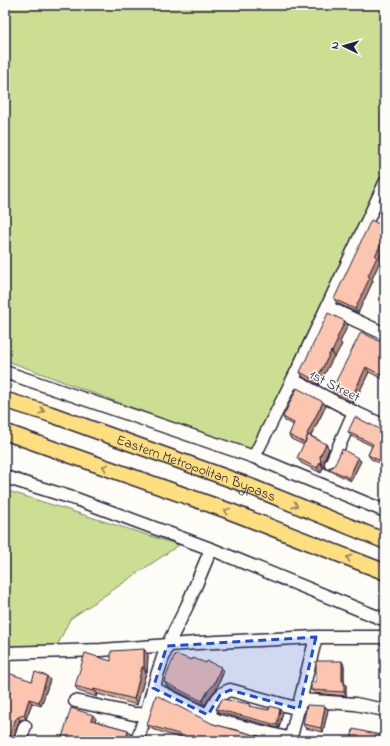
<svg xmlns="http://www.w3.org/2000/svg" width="390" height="746" font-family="'Indie Flower',sans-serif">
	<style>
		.green { fill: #ccde92; stroke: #778066 }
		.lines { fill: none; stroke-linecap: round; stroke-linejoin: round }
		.minor-casing { stroke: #22223b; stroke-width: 15 }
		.major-casing { stroke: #22223b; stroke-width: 18 }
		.minor { stroke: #fdfcf7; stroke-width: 12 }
		.major { stroke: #fedf80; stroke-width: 15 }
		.wall { fill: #d9a996; stroke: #22223b }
		.shaded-wall { fill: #b08a7a; stroke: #22223b }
		.building { fill: #fcc5af; stroke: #22223b }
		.oneway { stroke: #90805e }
		.marked { fill: #1d4ed8; fill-opacity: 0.2; stroke: #1d4ed8; stroke-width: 3; stroke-dasharray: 8 5; stroke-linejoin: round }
		.labels { text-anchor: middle; stroke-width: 3; stroke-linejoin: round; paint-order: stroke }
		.street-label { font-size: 14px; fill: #22223b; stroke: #fdfcf7 }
	</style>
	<rect width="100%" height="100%" fill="#fdfcf7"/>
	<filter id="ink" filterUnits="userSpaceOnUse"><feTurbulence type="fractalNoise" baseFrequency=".025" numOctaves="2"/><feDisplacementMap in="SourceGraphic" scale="8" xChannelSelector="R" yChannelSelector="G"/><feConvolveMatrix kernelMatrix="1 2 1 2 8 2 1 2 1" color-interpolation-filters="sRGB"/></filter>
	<g filter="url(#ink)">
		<path class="green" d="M5,5h380v164l-134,283 -246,-92z
			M5,490l174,55 -109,74 -13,27h-52z"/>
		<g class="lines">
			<g class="minor-casing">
				<path id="minor" d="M327,307l58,27
					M5,372l249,85 131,54
					M293,380l61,32 31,14
					M254,457l44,-88 87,-186
					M331,464l23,-52
					M5,477l74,23 132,49 174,71
					M5,653l96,-3 96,-7 119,-6h69
					M153,688l66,33 72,18
					M301,700l54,4 30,6
					M75,701l59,13h12
					M208,715c6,-10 10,-22 22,-25l69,19
					M20,741l5,-15
					M137,741l9,-27 12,-42 9,-26 20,-40 24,-57
					M290,741l26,-104"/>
			</g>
			<g class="major-casing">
				<g id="major">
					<path id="s1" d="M5,400l45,14 194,70 141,57"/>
					<path d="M5,432l224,79 156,61"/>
				</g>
			</g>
			<use href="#minor" class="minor"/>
			<use href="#major" class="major"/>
		</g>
		<path class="wall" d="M385,187v21l-3,-2 -3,-5z
			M385,227v20l-6,13 1,1 -8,18 1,2 -15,32 -21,-10 -3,-4z
			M345,321l3,4 -8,17 2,2 -7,13 -1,-1 -15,29 -16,-8 -3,-5z
			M385,344v36l-16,-8 -15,31 -19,-9 -3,-5z
			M326,406l-15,30 15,8 3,5 -5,12 1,7h-2l-2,5 -20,-10 -4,-5 7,-13 -13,-6 -2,-4 5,-10 -9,-4 -2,-4z
			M385,430v36l-14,-7 -3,-4 4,-9 -21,-10 -3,-4 36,-1z
			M358,458l3,3 -10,20 -20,-10 -3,-3z
			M148,655l-1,18h-1l-9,32 -39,-11 -1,3 -19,-6 -3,-5 36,-25z
			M192,660l29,7 3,4 -7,17 -6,7 -6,10 -38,-19 -3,-4z
			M344,665v17l2,3v11l-32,-3 -3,-3 5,-8z
			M6,679l26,2 18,-1 -9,26 -9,-3 -6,16 -6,1 -2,4 -5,15z
			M250,704l2,3 17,3 11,-1 3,3 -4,16 -61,-16 -2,-3z
			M325,706l3,4 -5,22 -18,-4 -2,-4z
			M96,719l-1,2 33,9 3,5 -1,6h-69z
			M213,724l53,14 3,3h-90l1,-3 -31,-10 -2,-3z"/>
		<path class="shaded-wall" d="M385,236v11l-6,13 1,1 -8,18 1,2 -15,32 -3,-4 20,-53z
			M345,321l3,4 -8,17 2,2 -7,13 -3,-5 5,-14z
			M331,351l3,5 -15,29 -3,-4z
			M366,367l3,5 -15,31 -3,-4z
			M323,402l3,4 -16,31 -3,-3z
			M326,444l3,5 -5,12 1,7 -4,-5 -1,-7z
			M358,458l3,3 -10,20 -2,-3z
			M320,462l3,6 -2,5 -4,-5z
			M144,649l4,6 -1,18 -3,-6z
			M342,661l2,4v17l2,3v11l-2,-4 -2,-11z
			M142,667l4,6 -9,32 -3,-6z
			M221,667l3,4 -7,17 -6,7 -6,10 -3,-4z
			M47,676l3,4 -9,26 -2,-4z
			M94,689l4,5 -1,3 -4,-6z
			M29,699l3,4 -6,16 -2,-4z
			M325,706l3,4 -5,22 -2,-4z
			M280,709l3,3 -4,16 -2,-3z
			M93,715l3,4 -2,6 -3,-5z
			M18,717l2,3 -2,4 -5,15v2h-2l-1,-2v-4l5,-15z
			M128,730l3,5 -1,6h-4z
			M86,736l3,5h-4z"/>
		<path class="building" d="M385,187v17l-6,-3z
			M371,220l14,7v9l-10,20 2,1 -9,19 2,1 -15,32 -21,-10z
			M328,313l17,8 -8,17 1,1 -6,13 -1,-1 -15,30 -16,-9z
			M361,332l24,12v33l-19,-10 -15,32 -19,-10z
			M297,388l26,14 -16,32 1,1 -3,8 -16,-8 5,-12 -11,-6z
			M355,417l29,14 1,-1v33l-17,-8 5,-11 -25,-12z
			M308,435l18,9 -6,12 1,7 -1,-1 -3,6 -20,-10z
			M342,449l16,9 -9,20 -21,-10 5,-1 2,-3z
			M144,649v18h-2l-8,32 -40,-10 -1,2 -18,-5 10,-33 26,8v-10z
			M175,654l17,6 1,-2 13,5 1,-2 14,6 -7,17 -6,7 -6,10 -38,-19z
			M316,661h26v20h2v11l-33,-2v-8h5z
			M35,672l12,4 -8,26 -10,-3 -5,16 -6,2 -3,3 -5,15v4l2,2h-7v-62h1l2,-6 24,8z
			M156,695l57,29 53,14v3h-87l3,-6 -35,-10z
			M222,699l28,5 -1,2 20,4 1,-4 10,3 -3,16 -61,-16z
			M307,705l18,1 -4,22 -18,-4z
			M71,708l22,7 -2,5 37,10 -2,11h-22l-18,-5 -1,5h-24z
			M353,729l32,7v5h-34z"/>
		<defs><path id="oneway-chevron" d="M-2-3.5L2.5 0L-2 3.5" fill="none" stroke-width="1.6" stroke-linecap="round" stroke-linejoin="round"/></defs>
		<g class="oneway">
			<use href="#oneway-chevron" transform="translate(42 411) rotate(17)"/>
			<use href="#oneway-chevron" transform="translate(105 467) rotate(-160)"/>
			<use href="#oneway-chevron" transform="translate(295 505) rotate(22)"/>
			<use href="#oneway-chevron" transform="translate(227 511) rotate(-160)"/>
			<use href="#oneway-chevron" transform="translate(349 558) rotate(-159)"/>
		</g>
	</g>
	<path class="marked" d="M316,637l-17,72 -69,-19 -10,5 -12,20 -55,-27 14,-42z"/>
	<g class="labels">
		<g class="street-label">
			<text transform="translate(335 385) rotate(27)" y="5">1st Street</text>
			<text dy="5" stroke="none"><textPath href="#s1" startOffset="203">Eastern Metropolitan Bypass</textPath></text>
		</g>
	</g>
	<rect width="390" height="746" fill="none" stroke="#fdfcf7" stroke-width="20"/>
	<rect x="10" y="10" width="370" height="726" fill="none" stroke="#22223b" stroke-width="1.5" filter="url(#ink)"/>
	<g transform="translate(344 46) rotate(275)" stroke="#fdfcf7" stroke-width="3" paint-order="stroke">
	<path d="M0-3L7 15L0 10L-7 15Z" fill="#22223b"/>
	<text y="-6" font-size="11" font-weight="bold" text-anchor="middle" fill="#22223b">N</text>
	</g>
</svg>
